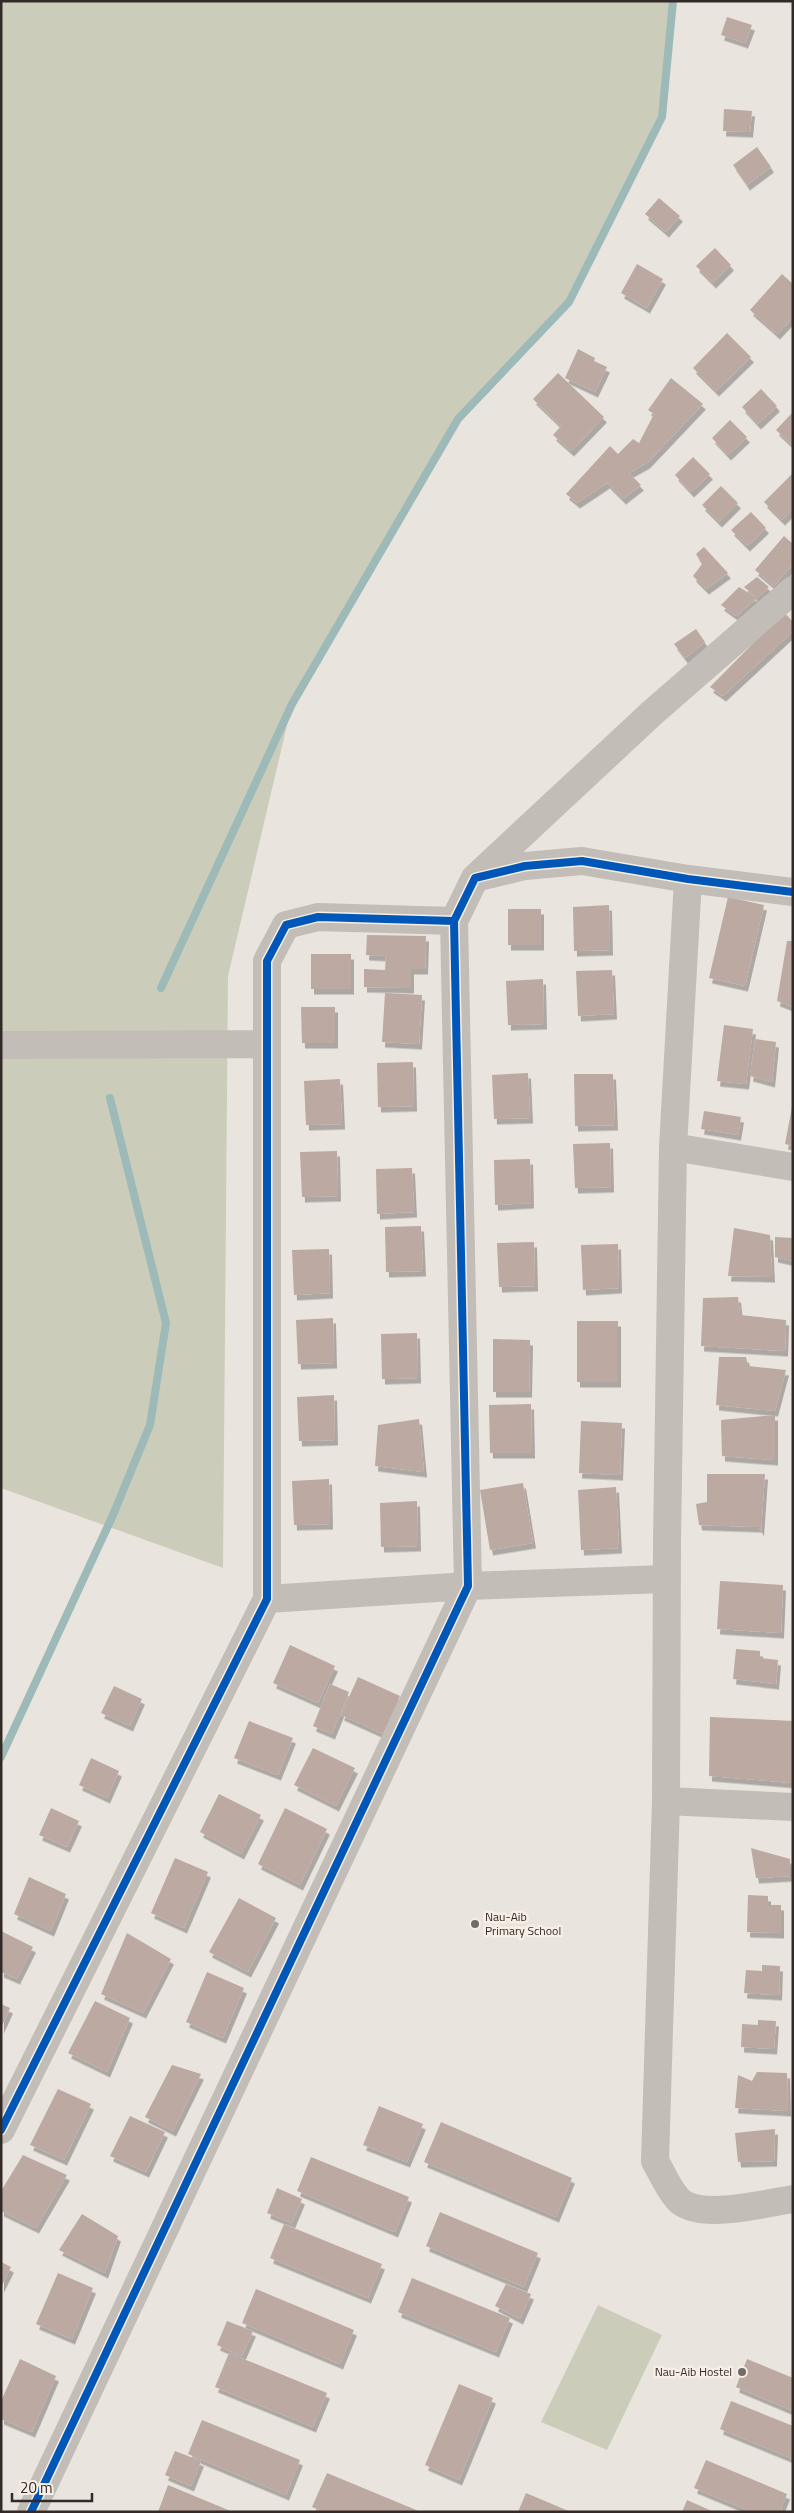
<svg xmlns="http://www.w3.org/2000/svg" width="794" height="2513" font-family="'Titillium Web',sans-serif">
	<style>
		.green { fill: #cbcdba }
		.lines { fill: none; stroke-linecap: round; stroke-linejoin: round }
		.stream { stroke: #9dbab8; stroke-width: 8 }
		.building { fill: #bca9a2; filter: url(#shadow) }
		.minor { stroke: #c3bdb8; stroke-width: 28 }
		.cycleway-casing { stroke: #f7eee6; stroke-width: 11 }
		.cycleway { stroke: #0057b8; stroke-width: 8 }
		.poi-dot { fill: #726b67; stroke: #f7eee6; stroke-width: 2 }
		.labels { text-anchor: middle; stroke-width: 5; stroke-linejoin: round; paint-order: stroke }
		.poi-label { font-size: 12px; fill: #322a27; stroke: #f7eee6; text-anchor: start }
	</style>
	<defs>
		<filter id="shadow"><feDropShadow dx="3" dy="5.5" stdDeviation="0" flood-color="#0004"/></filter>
	</defs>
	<rect width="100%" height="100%" fill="#eae4de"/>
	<path class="green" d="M1,1h672l-11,116 -93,185 -111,117 -166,285 -64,272 -5,592 -222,-80z
		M598,2305l64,30 -55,115 -66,-28z"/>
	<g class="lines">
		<path class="stream" d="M161,988l131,-284 166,-285 111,-117 93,-185 11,-116
			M1,1757l112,-242 37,-90 16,-102 -56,-225"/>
	</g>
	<path class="building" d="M727,17l25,8 -7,18 -24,-8z
		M724,109l28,2 -2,21 -27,-1z
		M757,147l14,20 -24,18 -14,-20z
		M659,198l21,18 -14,16 -21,-18z
		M715,248l16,17 -18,18 -17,-17z
		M637,264l26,15 -16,29 -26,-15z
		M782,274l11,10v33l-16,17 -27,-24z
		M727,333l24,24 -35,34 -23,-23z
		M578,349l17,9 -1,3 13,6 -12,25 -30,-14z
		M558,373l46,44 -33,34 -18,-16 8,-9 -28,-27z
		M671,378l32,26 -56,59 -18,10 12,12 -18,14 -16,-16 -30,20 -11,-9 44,-48 8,8 15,-15 6,4 15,-29 -6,-4z
		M761,389l16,17 -19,18 -16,-17z
		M793,412v34l-17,-16z
		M730,420l17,17 -19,18 -16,-17z
		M693,457l17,17 -19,18 -16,-17z
		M793,473v36l-11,11 -18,-18z
		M721,486l17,17 -19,19 -17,-17z
		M751,512l15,16 -19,18 -16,-16z
		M784,536l9,8v20l-19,22 -19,-16z
		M704,547l24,26 -22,16 -13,-13 9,-12 -6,-10z
		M757,577l12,10 -12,11 -21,18 -15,-11 18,-18 18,11 -13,-11z
		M784,612l9,10v9l-70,65 -13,-9z
		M696,629l9,13 -20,16 -11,-14z
		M728,897l36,8 -19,81 -36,-8z
		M609,905l1,45 -36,1 -1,-44z
		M508,909h33v36h-33z
		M367,935l59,1 -1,33h-14v19l-47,-1v-18l21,1 1,-14 -20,-1z
		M787,941h6v66l-16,-6z
		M311,954h40v35h-40z
		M612,970l2,44 -36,2 -2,-45z
		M543,979l1,45 -36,1 -2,-44z
		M385,993l37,2 -3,49 -37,-2z
		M301,1007h34v36h-33z
		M724,1025l29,4 -7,55 -29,-3z
		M755,1039l21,3 -4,40 -22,-6z
		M413,1062l1,44 -36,1 -1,-44z
		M528,1073l2,45 -36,1 -2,-44z
		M574,1074h39l2,51 -40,1z
		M340,1079l2,45 -36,1 -2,-44z
		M792,1107h1v39l-8,-2z
		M704,1111l37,6 -3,18 -37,-6z
		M610,1143l1,44 -36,1 -2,-44z
		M337,1151l1,45 -36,1 -2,-45z
		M530,1159l1,44 -36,2 -1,-45z
		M412,1168l2,44 -37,2 -1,-45z
		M421,1226l2,45 -37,1 -1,-45z
		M734,1228l36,7 2,42 -44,-1z
		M775,1237l18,1v23l-18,-4z
		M534,1242l1,44 -36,1 -2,-44z
		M618,1244l1,44 -36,2 -2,-45z
		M329,1249l1,44 -36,2 -2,-45z
		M738,1297l2,18 46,5 -1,31 -84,-5 2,-48z
		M333,1318l1,45 -36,1 -2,-44z
		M577,1321h41v61h-41z
		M417,1333l1,45 -36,1 -1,-45z
		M493,1339l37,1 -1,52h-36z
		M719,1357h27l2,9 38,4 -11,41 -59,-6z
		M334,1395l1,45 -36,1 -2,-44z
		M531,1404l1,49h-42l-1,-48z
		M775,1415v45l-53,-4 -1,-36z
		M419,1419l5,53 -49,-6 3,-41z
		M581,1421l41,2 -2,52 -41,-2z
		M707,1474h58l-4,57 -2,-4 -60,-2 -3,-21 11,-2z
		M329,1479l1,45 -36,1 -2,-44z
		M523,1483l10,60 -43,7 -10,-60z
		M616,1487l3,61 -38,2 -3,-60z
		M417,1501l1,45 -37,1 -1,-44z
		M720,1581l63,4 -2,48 -64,-4z
		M290,1645l45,21 -17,37 -45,-20z
		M736,1649l24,2v7l18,2 -2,24 -43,-5z
		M358,1677l42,19 -17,38 -42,-19z
		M330,1684l19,8 -17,42 -19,-8z
		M114,1686l28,13 -12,27 -29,-13z
		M710,1717l83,4v62l-84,-7z
		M249,1721l44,17 -15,37 -44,-17z
		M313,1748l42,20 -19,38 -42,-21z
		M91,1758l28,13 -12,27 -28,-13z
		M219,1794l42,21 -20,39 -41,-22z
		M51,1808l28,13 -12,26 -28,-12z
		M285,1808l42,21 -27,56 -42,-21z
		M751,1848l39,11v17l-34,2z
		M175,1858l33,14 -24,56 -33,-15z
		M29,1877l37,17 -15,37 -37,-17z
		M748,1895l20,1v9h13v28l-34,-1z
		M239,1898l37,20 -28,54 -39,-20z
		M1,1931l32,16 -16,32 -16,-7z
		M127,1933l44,26 -28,54 -42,-19z
		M762,1965l18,1 -1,29 -35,-2 2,-23 16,1z
		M207,1972l37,16 -21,50 -37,-16z
		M95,2001l35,17 -23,54 -39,-19z
		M1,2004l9,4 -9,20z
		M758,2020l18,1 -2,28 -33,-2 1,-23 16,1z
		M172,2065l29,9 -28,57 -28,-14z
		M757,2072l30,1 1,38 -53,-3 3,-33 14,6z
		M58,2089l33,15 -27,56 -34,-15z
		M379,2106l44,18 -16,38 -44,-17z
		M130,2116l35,16 -19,40 -36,-16z
		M441,2122l131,56 -16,39 -132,-55z
		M775,2129l-1,32 -36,1 -3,-29z
		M23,2155l44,20 -31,53 -35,-17v-20z
		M311,2157l98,40 -14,35 -98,-41z
		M277,2188l25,11 -10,24 -25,-10z
		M440,2212l98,41 -14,34 -98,-41z
		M82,2214l36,22 -13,37 -46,-23z
		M284,2224l98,40 -14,34 -98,-40z
		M1,2262l10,5 -10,20z
		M58,2273l35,15 -21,51 -36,-15z
		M412,2278l98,40 -14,34 -98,-40z
		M506,2284l25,10 -11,25 -25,-13z
		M256,2289l98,41 -14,34 -98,-41z
		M227,2321l26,10 -11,25 -25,-11z
		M229,2353l98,40 -14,34 -98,-40z
		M20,2359l36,17 -24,56 -31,-13v-18z
		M747,2359l46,19v33l-57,-24z
		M459,2384l34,14 -34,82 -34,-15z
		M731,2401l62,25v33l-73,-30z
		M202,2420l98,40 -14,35 -98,-41z
		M175,2451l26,10 -10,25 -26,-11z
		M706,2460l81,34 -7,18h-28l-58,-24z
		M327,2473l94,39h-97l-12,-5z
		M168,2485l65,27h-75z
		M526,2493l45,19h-53z
		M687,2500l27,12h-32z"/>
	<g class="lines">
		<path class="minor" d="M475,878l177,-165 141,-123
			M688,879l-15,268 -6,396 -1,258 -11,360c7,12 13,27 22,37 19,24 89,5 116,1
			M1,1045l266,-1
			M673,1147l120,20
			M267,1599l201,-13 198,-7
			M666,1801l127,6
			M1,2130l266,-531v-638l19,-36 32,-8 136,4 21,-43 50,-12 57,-5 106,18 105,13
			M31,2512l437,-926 -14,-665"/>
		<g class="cycleway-casing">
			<path id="cycleway" d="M1,2130l266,-531v-638l19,-36 32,-8 136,4 21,-43 50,-12 57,-5 106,18 105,13
				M31,2512l437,-926 -14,-665"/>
		</g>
		<use href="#cycleway" class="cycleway"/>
	</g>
	<g class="poi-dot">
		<circle cx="475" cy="1924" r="5"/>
		<circle cx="742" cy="2372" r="5"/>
	</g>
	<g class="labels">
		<g class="poi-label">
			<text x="485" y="1921">Nau-Aib<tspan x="485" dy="14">Primary School</tspan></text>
			<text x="732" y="2376" text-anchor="end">Nau-Aib Hostel</text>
		</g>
	</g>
	<rect width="794" height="2513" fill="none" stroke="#322a27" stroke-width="5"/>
	<path d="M12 2493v8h80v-8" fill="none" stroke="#322a27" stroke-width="2.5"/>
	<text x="20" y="2493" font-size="15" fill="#322a27" stroke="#f7eee6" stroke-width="4" paint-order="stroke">20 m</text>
</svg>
